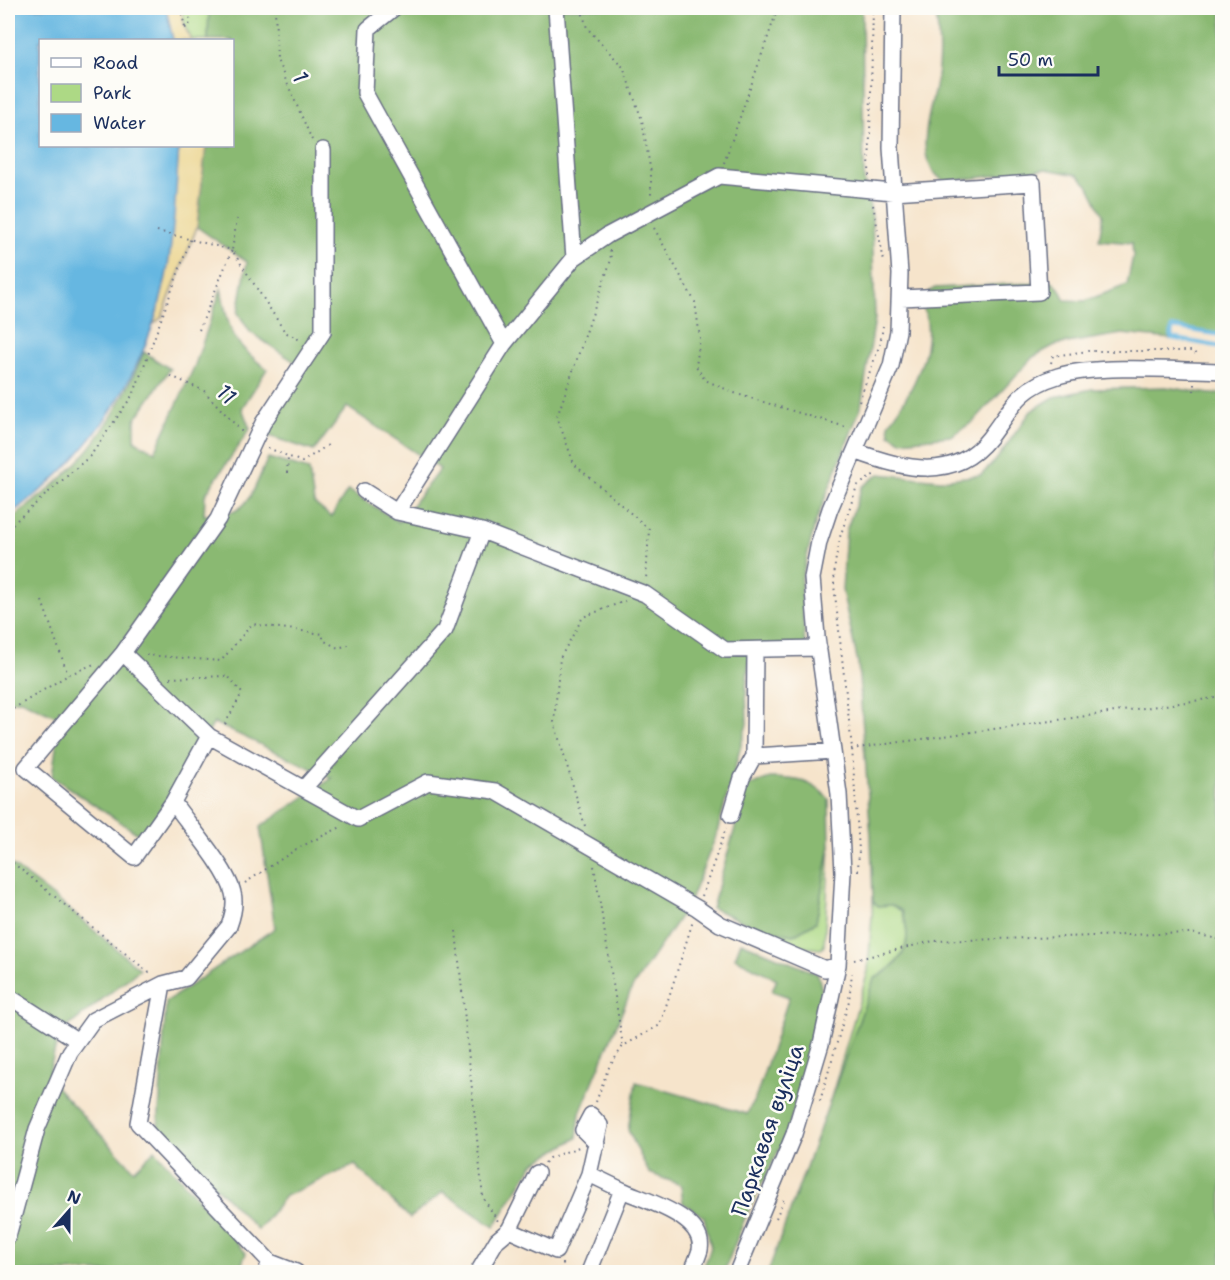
<svg xmlns="http://www.w3.org/2000/svg" width="1230" height="1280" font-family="'Shantell Sans',sans-serif">
	<style>
		.green { fill: #add985; stroke: #648472; stroke-width: 1.5 }
		.forest { fill: #8ab972; stroke: #527468; stroke-width: 1.5 }
		.sand { fill: #eeda9e; stroke: #84847e; stroke-width: 1.5 }
		.water { fill: #66b7e1; stroke: #4073a0; stroke-width: 1.5 }
		.lines { fill: none; stroke-linecap: round; stroke-linejoin: round }
		.stream { stroke: #66b7e1; stroke-width: 4 }
		.minor-casing { stroke: #686e84; stroke-width: 18 }
		.path { stroke: #686e84; stroke-width: 2; stroke-dasharray: 1.5 4.5; stroke-linecap: butt }
		.minor { stroke: #fff; stroke-width: 15 }
		.labels { text-anchor: middle; stroke-width: 5; stroke-linejoin: round; paint-order: stroke }
		.street-label { font-size: 22px; fill: #1b2f5e; stroke: #fdfcf7 }
	</style>
	<rect width="100%" height="100%" fill="#fdfcf7"/>
	<filter id="ink" filterUnits="userSpaceOnUse"><feTurbulence type="fractalNoise" baseFrequency=".0167" numOctaves="2"/><feDisplacementMap in="SourceGraphic" scale="12" xChannelSelector="R" yChannelSelector="G"/><feConvolveMatrix kernelMatrix="1 2 1 2 8 2 1 2 1" color-interpolation-filters="sRGB"/></filter>
	<filter id="wash" filterUnits="userSpaceOnUse"><feTurbulence type="fractalNoise" baseFrequency=".008" numOctaves="4" result="noise"/><feDisplacementMap in="SourceGraphic" scale="24" xChannelSelector="R" yChannelSelector="G"/><feGaussianBlur stdDeviation="1.35" result="paint"/><feColorMatrix in="noise" values="0 0 0 0 0 0 0 0 0 0 0 0 0 0 0 0 0 1.4 0 .05"/><feComposite in="paint" operator="in"/></filter>
	<g filter="url(#wash)">
		<rect width="100%" height="100%" fill="#f6e4cb"/>
		<path class="green" d="M181,8h28l-1,32h-16l-7,-12z
			M830,846l-6,100 -3,3 -20,-2 -44,-19 36,7 23,-13z
			M873,901l5,5 13,-2 11,7c12,34 2,50 -28,68l-52,150 46,-158z"/>
		<path class="forest" d="M209,8h653l2,172 8,37 3,101 -14,89 -46,117 -14,57 4,65 -54,1 -5,40 1,37 -31,112 -27,67 -57,85 -52,125 -3,25 -43,25 -40,64 -51,-35 -33,26 -55,-53 -70,31 -27,34 -100,-102 8,-126 109,-74 -15,-101 72,-49 -118,-55 -70,115 -92,-61 8,-59 -39,-18 -13,1v-180c71,-50 102,-89 136,-169l26,17 -35,51v21l20,11 40,-87 26,-76c9,44 9,52 46,80l-25,39 8,21 -45,66 -1,20c46,4 47,-22 64,-57l41,12 5,33 17,14 17,-27 51,32 41,-53 -93,-62 -33,44 -45,-15 4,-15 32,-52 -55,-37 -12,-19 9,-51 -50,-35 9,-81h26v-106h-24z
			M935,8h287v327l-49,-8 -2,12 -49,-5 -67,11 -22,12 -60,65 -22,14 -50,5 -11,-7 -1,-10c21,-29 50,-79 34,-116l5,-16 7,-4 117,-6 7,6 6,12 20,1 42,-16 6,-29 -1,-13 -33,-3 4,-25 -15,-30 -10,-10 -32,-6 -101,13c-35,-22 -14,-68 -9,-100 5,-25 3,-49 -1,-74z
			M1166,387l44,7 12,-1v879h-454l106,-293c30,-17 40,-34 28,-68l-11,-6 -13,1 -5,-5 -2,-65 -13,-173 -16,-73 4,-59 16,-44 17,-13 62,6 40,-5 15,-15 35,-49 23,-14 38,-8z
			M770,778c27,1 40,1 59,21l1,47 -14,76 -23,13 -36,-7 -45,-20 35,-122z
			M8,862l51,39 81,68 -81,65 -10,38 8,16 77,82 21,-20 91,103 -7,19h-231z
			M741,942l77,32 6,25 -37,135 -42,84 -21,54h-22l9,-25 -7,-30 -21,-14 -2,-18 -32,-12 -21,-43 8,-48 111,32 10,-20 32,-97 -17,-6 5,-12 -42,-21z"/>
		<path class="sand" d="M166,8h15l4,20 7,12h-19z
			M179,146h27l-9,81 -35,90 -11,9 18,-68z"/>
		<path class="water" d="M8,8h158l7,32h-133v106h139c-3,43 -5,88 -13,131 -20,96 -76,184 -158,238z"/>
		<g class="lines">
			<path class="stream" d="M1222,335l-50,-8 -1,11 51,9v-4"/>
		</g>
	</g>
	<g filter="url(#ink)">
		<g class="lines">
			<g class="minor-casing">
				<path id="minor" d="M394,8l-26,21 -3,64 139,251
					M574,258l34,-23 111,-59 174,16 140,-9 6,109 -138,6
					M855,451c47,18 99,32 134,-13 23,-30 29,-50 69,-62 39,-12 121,-6 164,-5
					M364,491l33,21 85,19 163,63 80,56 94,-2
					M397,512l107,-168 70,-86 -18,-250
					M755,650l-1,106 79,-5
					M123,653l86,83 149,83 70,-37 67,9 202,117 23,16 105,45 13,-4
					M305,787l140,-157 37,-99
					M173,802l-39,55 -108,-89 97,-115 95,-134 45,-96 60,-91v-182
					M731,815l11,-37 12,-22
					M163,984l-25,139 132,139 -4,10
					M8,996l70,45
					M589,1174l11,-49 -9,-10 -8,15 14,14
					M622,1190c24,11 84,27 78,60 -2,7 -6,15 -8,22
					M509,1230l28,-57
					M8,1236l29,-107 33,-77 23,-32 70,-36 23,-6 43,-52c4,-11 7,-22 4,-33 -5,-24 -45,-69 -60,-91l36,-66
					M270,1262l26,10
					M478,1272l19,-32 12,-10 47,21 33,-77 33,16 -33,82
					M737,1272l57,-138 27,-90 17,-79 5,-93 -4,-78 -22,-157 -5,-59 7,-36 11,-33 61,-143 7,-35 2,-57 -9,-126 2,-140"/>
			</g>
			<path class="path" d="M181,8l4,20
				M275,8l2,52 35,80
				M581,8l6,20 36,39 19,53 9,53v23
				M185,28l4,-1 3,-19
				M724,163l54,-155
				M869,176l4,-168
				M873,205l11,56
				M654,228l41,74 5,36 -4,28 9,14 32,14 112,34
				M157,231l75,19 5,-31
				M610,250l1,10 -54,157 17,47 75,65 -3,51
				M199,330l33,-80 53,82 15,8
				M881,339l2,-13
				M1051,363l2,-7 35,-5h105l5,6
				M171,376l33,15 39,42
				M1194,384v7
				M859,401l21,-57
				M268,448l34,14 26,-17
				M287,473l1,-16
				M8,528l83,-73 43,-62 57,-155
				M42,601l26,74
				M146,655l75,6 31,-37 71,10v6l15,8 14,-4
				M170,678l58,-2 14,17 -19,35
				M8,712l60,-37 26,-11
				M851,749l371,-52
				M585,826l-31,-104 6,-64 23,-41 42,-16
				M8,859l144,116
				M594,866l29,180
				M858,871l1,-21 -7,-102 -18,-163 1,-22 5,-26 17,-51 18,-12
				M245,883l53,-35 43,-21
				M702,896l24,-68
				M456,931l27,267 15,23
				M854,960l79,-19 258,-8 31,7
				M820,1101l29,-100 3,-28
				M596,1102l12,-33 15,-23 37,-21 33,-104
				M545,1163l4,-5 30,-11
				M776,1218l9,-22
				M563,1263v9"/>
			<use href="#minor" class="minor"/>
		</g>
	</g>
	<g class="labels">
		<g class="street-label">
			<text transform="translate(301 77) rotate(66)" y="8">1</text>
			<text transform="translate(227 394) rotate(46)" y="8">11</text>
			<text transform="translate(767 1130) rotate(-71)" y="8">Паркавая вуліца</text>
		</g>
	</g>
	<rect width="1230" height="1280" fill="none" stroke="#fdfcf7" stroke-width="30"/>
	<rect x="39" y="39" width="195" height="108" fill="#fdfcf7" stroke="#a3aaba" stroke-width="1.5"/>
	<rect x="51" y="58" width="30" height="9" fill="#ffffff" stroke="#a3aaba" stroke-width="1.5"/>
	<text x="93" y="69" font-size="18" fill="#1b2f5e">Road</text>
	<rect x="51" y="84" width="30" height="18" fill="#add985" stroke="#a3aaba" stroke-width="1.5"/>
	<text x="93" y="99" font-size="18" fill="#1b2f5e">Park</text>
	<rect x="51" y="114" width="30" height="18" fill="#66b7e1" stroke="#a3aaba" stroke-width="1.5"/>
	<text x="93" y="129" font-size="18" fill="#1b2f5e">Water</text>
	<g transform="translate(69 1211) rotate(21)" stroke="#fdfcf7" stroke-width="4.5" paint-order="stroke">
	<path d="M0-4.5L10 22L0 15L-10 22Z" fill="#1b2f5e"/>
	<text y="-9" font-size="16" font-weight="bold" text-anchor="middle" fill="#1b2f5e">N</text>
	</g>
	<path d="M999 66v9h99v-9" fill="none" stroke="#1b2f5e" stroke-width="3"/>
	<text x="1008" y="66" font-size="18" fill="#1b2f5e" stroke="#fdfcf7" stroke-width="4.5" paint-order="stroke">50 m</text>
</svg>
